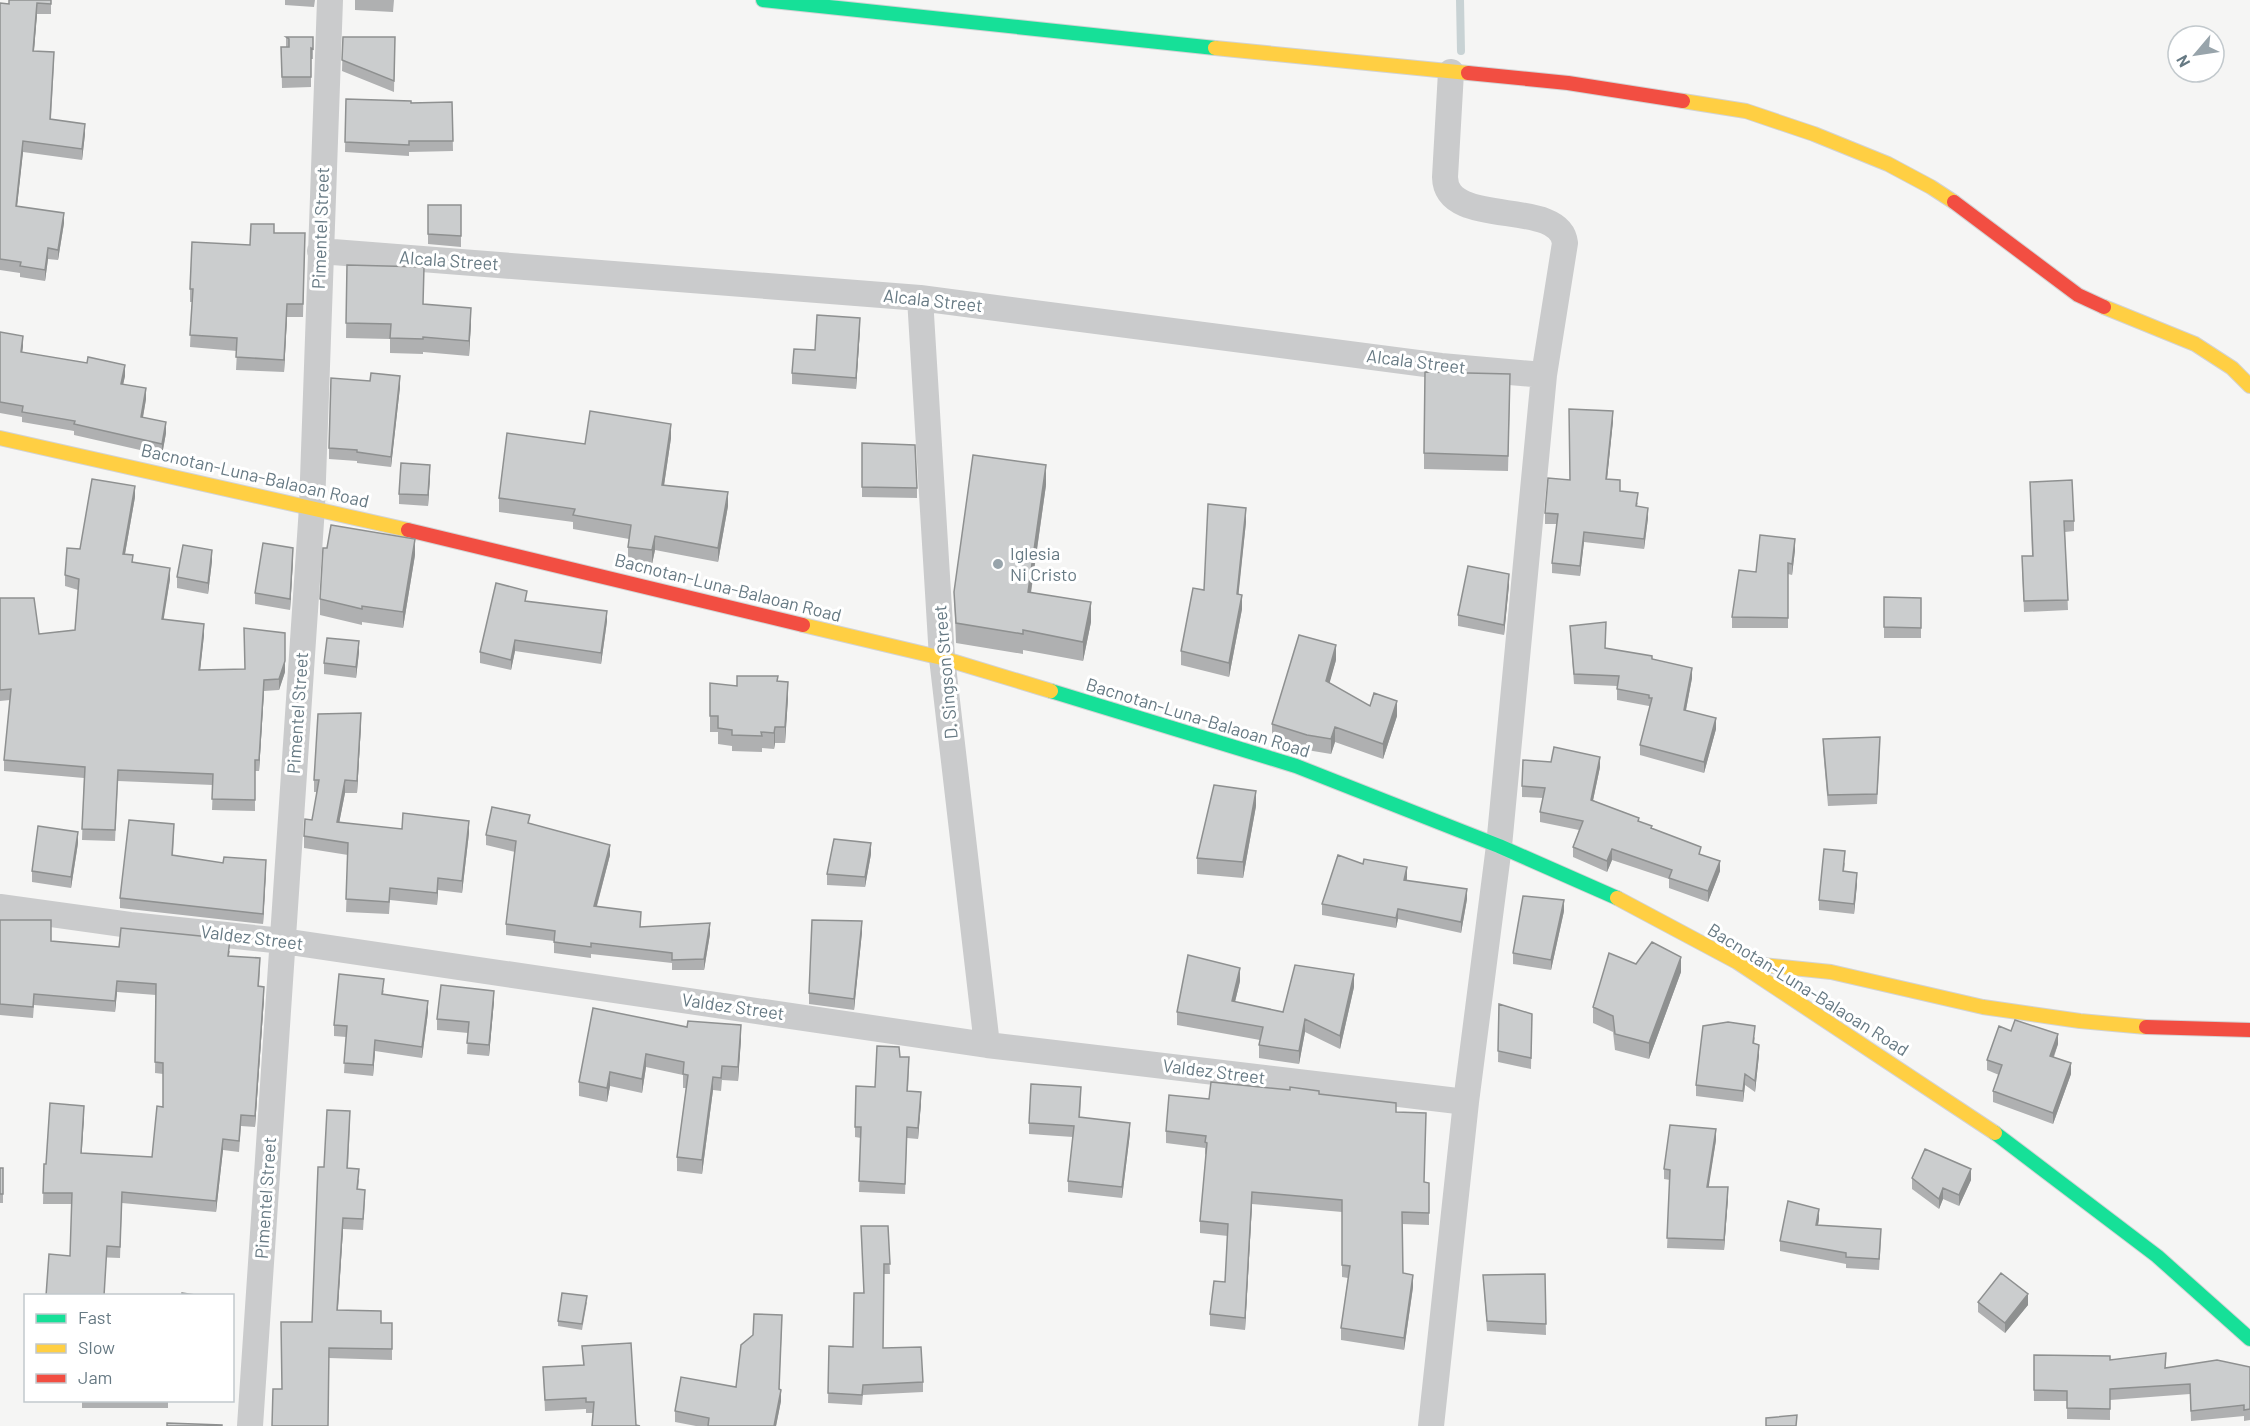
<svg xmlns="http://www.w3.org/2000/svg" width="2250" height="1426" font-family="Barlow,sans-serif">
	<style>
		.lines { fill: none; stroke-linecap: round; stroke-linejoin: round }
		.stream { stroke: #c8d2d4; stroke-width: 8 }
		.fast-casing { stroke: #d2d3d4; stroke-width: 16 }
		.slow-casing { stroke: #d2d3d4; stroke-width: 16 }
		.jam-casing { stroke: #d2d3d4; stroke-width: 16 }
		.street { stroke: #cacbcc; stroke-width: 26 }
		.fast { stroke: #16e098; stroke-width: 14 }
		.slow { stroke: #ffcf43; stroke-width: 14 }
		.jam { stroke: #f24e42; stroke-width: 14 }
		.wall { fill: #afb0b1 }
		.shaded-wall { fill: #8e9090 }
		.building { fill: #cbcdce; stroke: #8e9090; stroke-width: 1.5 }
		.poi-dot { fill: #98a4ab; stroke: #fff; stroke-width: 2 }
		.labels { text-anchor: middle; stroke-width: 6; stroke-linejoin: round; paint-order: stroke }
		.street-label { font-size: 18px; fill: #667983; stroke: #fff }
		.poi-label { font-size: 18px; fill: #667983; stroke: #fff; text-anchor: start }
	</style>
	<rect width="100%" height="100%" fill="#f5f5f4"/>
	<g class="lines">
		<path class="stream" d="M1460,0l1,51"/>
		<g class="fast-casing">
			<path id="fast" d="M763,0l452,48
				M1051,691l245,75 203,80 118,52
				M1995,1133l162,123 93,83"/>
		</g>
		<g class="slow-casing">
			<path id="slow" d="M1215,48l253,25
				M1683,101l63,10 68,23 74,30 43,23 23,15
				M2104,307l91,37 37,24 18,18
				M0,438l408,92
				M803,625l139,33 109,33
				M1617,898l120,64 258,171
				M1744,963l87,9 152,35 97,14 66,6"/>
		</g>
		<g class="jam-casing">
			<path id="jam" d="M1468,73l100,10 115,18
				M1954,202l124,93 26,12
				M408,530l395,95
				M2146,1027l104,3"/>
		</g>
		<path class="street" d="M320,251l600,47 521,68 103,9
			M920,298l22,360 45,387
			M0,907l130,18 153,16 704,104 479,57
			M250,1426l62,-919 18,-507
			M1431,1426l35,-324 33,-256 45,-471 21,-132c-5,-46 -119,-13 -120,-66l6,-105"/>
		<use href="#fast" class="fast"/>
		<use href="#slow" class="slow"/>
		<use href="#jam" class="jam"/>
	</g>
	<path class="wall" d="M51,0v14h-14l-3,37 20,12 -3,56 34,15 -3,26 -59,-8 -6,54 47,17 -6,37 -10,-1 -3,22 -25,-4v-4l-20,-3v-267l9,1z
		M285,0h30l-1,7 -29,-2z
		M355,0h39l-1,12 -38,-2z
		M286,37h27v22h-2v28l-29,1 -1,-41h5z
		M343,37h52l-1,55 -52,-21z
		M346,99l65,4 41,-1 1,49 -44,1v4l-64,-4z
		M461,205v42l-33,-3v-10z
		M274,233h31l-2,84h-16l-3,55 -48,-2 1,-19 -47,-4 2,-45h-2v-13l60,-44z
		M347,265l77,39 47,19 -2,33 -46,-4v2l-33,-1v-14l-44,-1z
		M860,329l-4,60 -64,-5v-11l23,-23z
		M0,332l23,14 -1,6 103,24 -2,8 23,15 -3,18 23,16 -4,22 -88,-20v-4l-52,-9v-5l-22,-4z
		M400,387l-9,80 -34,-4v-2l-28,-2v-11z
		M1510,390l-2,81 -84,-2v-16z
		M1613,421l-6,58 13,12 18,12 -1,3 11,12 -4,31 -60,-7 -4,34 -28,-3v-10l5,-39h-12v-11z
		M671,438l-7,47 64,21 -10,56 -63,-12 -3,14 -24,-3v-14l1,-8 -56,-10v-7l-74,-10v-14l86,-54z
		M862,443l55,45v10l-55,-1z
		M430,476l-2,30 -29,-2v-10z
		M2030,482l44,39v10l-9,1 3,78 -44,2 -2,-45 10,-11z
		M1046,485l-15,108 60,29 -8,39 -60,-11v4l-67,-11 -2,-51z
		M135,497l-10,57 8,8 37,17 -7,40 41,16 -4,35 85,2 -6,18 -15,1 -5,80h-4v40l-43,-1 1,-25 -95,-4 -3,60 -33,-1 2,-62 -80,-7v-11l6,-60 -10,1v-103l39,36 36,-4 3,-40 -13,-4v-11l15,-26z
		M1246,522l-8,73 4,14 -13,68 -48,-12v-14l23,-61z
		M1795,550l-3,25 -4,-1v54h-56v-11l24,-45z
		M415,555l-12,73 -41,-6v3l-42,-10v-16z
		M293,559l-3,51 -35,-6v-11z
		M212,561l-4,33 -31,-6v-11z
		M1509,585l-5,50 -46,-9v-11z
		M1884,597l37,1v40h-37z
		M527,601l80,20 -6,43 -86,-13 -4,19 -31,-7v-11z
		M1570,626l36,22 46,11 40,19 -6,32 30,19 -12,44 -64,-18v-10l10,-36 -1,-1v-2l-32,-6v-14l-43,-2z
		M359,652l-3,26 -32,-4v-11z
		M1336,660l-7,23 41,23 27,10 -14,43 -48,-17 -4,12 -24,-4 -35,-11v-15z
		M737,676l41,5 10,17 -3,45h-10l-1,6 -12,-1v4l-30,-1v-5l-14,-2v-12h-8v-49l27,3z
		M361,725l-4,68h-12l-6,30 63,6 67,4 -7,60 -24,-3 -1,15 -47,-5 -1,14 -43,-2 2,-57 -44,-7v-12l8,-16 5,-28h-3v-12z
		M1823,739l57,9 -3,56 -49,2 -5,-56z
		M1600,767l-7,33 46,22 62,33 19,16 -12,31 -39,-14v-9l-57,-19 -5,12 -34,-15v-10l6,-17 -39,-8v-10l3,-14 -21,-1v-11z
		M1256,806l-13,72 -46,-4v-16z
		M530,823l80,32 -13,51 44,21 69,7 -6,36h-32v-7l-81,-9v4l-37,-5v-12l-48,-6v-11l9,-72 -29,-7v-10z
		M174,834l-1,21 93,15 -3,54 -143,-16v-10z
		M78,843l-7,45 -39,-6v-11z
		M871,854l-6,33 -38,-2v-11z
		M1845,862l-1,9 13,13 -3,30 -35,-4v-10z
		M1407,878v2l60,19 -6,34 -63,-14 -2,9 -74,-13v-11z
		M1564,911l-13,59 -38,-6v-11z
		M0,920l51,21 68,6 111,4 -1,5 31,13 -1,17 5,12 -9,129 -14,-1 -2,26 -16,-2 -7,62 -94,-9 -2,55 -50,-2 2,-52h-29l1,-40h2l38,-47 -3,36 71,4 11,-50v-33l-8,-1 1,-78 -39,-3 -2,20 -81,-7 -1,13 -33,-3z
		M862,932l-8,78 -45,-6v-11z
		M1636,964l45,8 -32,87 -34,-9 -2,-18 -20,-9v-16z
		M1240,981l-5,21 48,10 71,-25 -14,62 -35,-17 -6,32 -40,-6v-13l1,-5 -83,-15v-13z
		M384,990l-1,4 45,18 -6,46 -47,-7 -2,25 -29,-3 2,-36 -12,-1v-11z
		M494,1001l-5,55 -22,-2 1,-21 -31,-3v-11z
		M1499,1004l33,10 -1,55 -33,-7z
		M593,1008l148,31 -3,42 -16,-1 -1,11 -8,-1 -11,84 -25,-3v-14l9,-69h-3v-13l-37,-8 -4,26 -32,-7 -3,16 -28,-6v-14z
		M2011,1031l47,13 -4,13 17,17 -18,50 -60,-22v-11l6,-16 -12,-5v-10z
		M1755,1037l-1,7 5,11 -4,37 -10,-7 -2,17 -47,-6v-11z
		M900,1057l9,11 -1,23 13,12 -3,36 -11,-1 -2,56 -46,-2 2,-54 -6,-1v-10l20,-40z
		M1319,1094l77,18 28,70 5,1v42l-27,-1 1,49 10,14 -9,63 -63,-10v-12l7,-50 -6,-1v-65l-90,-8 -7,126 -35,-4v-12l15,-32 3,-46 -28,-3v-12l6,-66 -1,-1v-6l-39,-5v-12l43,-32z
		M1081,1098l-1,19 50,16 -8,65 -54,-6v-11l5,-44 -44,-3v-11z
		M350,1122l-2,46 11,12 -1,10 7,11 -2,29 -20,-1 -5,81 43,13h11v37l-63,-2 -47,31 30,-67 12,-155z
		M1716,1140l-8,47 20,11 -4,52 -57,-2 3,-68 -6,-1v-10z
		M0,1168h3v35h-3z
		M1912,1178l59,2 -12,26 -16,-7 -4,10 -27,-20z
		M1819,1219l-1,6 63,15 -2,30 -33,-2v-4l-66,-13v-10z
		M888,1226l2,48h-6l-1,74 40,34v10l-60,3 -1,10 -34,-2 1,-57 24,1 10,-54z
		M1545,1274l1,61 -59,-4 -4,-56z
		M587,1302l-5,28 -24,-4v-5z
		M1978,1302l50,3 -23,28 -27,-21z
		M782,1326l-3,64 2,11 -5,25h-80l-21,-4v-11l61,-24z
		M631,1343l5,82 4,1h-48l1,-13h-7v-4l-41,2 -2,-44 40,-2 -1,-19z
		M2034,1355l76,5 56,8 84,-1v53l-6,1v-5l-53,5 -1,-27 -80,6v20l-43,-1v-18h-33z
		M82,1401h86v7h-86z"/>
	<path class="shaded-wall" d="M37,3v11l-4,48v-11z
		M85,124v10l-3,26v-11z
		M23,141v11l-7,64v-10z
		M64,213v10l-6,37v-10z
		M48,248v11l-3,22v-11z
		M287,304v13l-3,55v-12z
		M471,308v15l-2,33v-15z
		M860,318v11l-4,60v-11z
		M23,336v10l-2,16v-10z
		M125,365v11l-4,18v-10z
		M400,376v11l-9,80v-10z
		M146,388v11l-5,29v-11z
		M1613,411v10l-7,68v-10z
		M166,422v11l-4,22v-11z
		M671,424v14l-9,61v-14z
		M430,465v11l-2,30v-11z
		M1046,465v20l-18,127v-20z
		M135,486v11l-12,68v-11z
		M728,492v14l-10,56v-14z
		M1246,508v14l-9,87v-15z
		M1648,508v10l-4,31v-10z
		M1584,532v10l-4,34v-10z
		M655,536v14l-3,14v-14z
		M415,539v16l-12,73v-16z
		M1795,539v11l-3,25v-11z
		M293,548v11l-3,51v-11z
		M212,550v11l-4,33v-11z
		M170,568v11l-8,51v-11z
		M1509,574v11l-5,50v-10z
		M1242,595v14l-13,68v-14z
		M1091,602v20l-8,39v-19z
		M607,611v10l-6,43v-11z
		M204,624v11l-5,46v-11z
		M515,640v11l-4,19v-10z
		M359,641v11l-3,26v-11z
		M1336,645v15l-10,36v-15z
		M285,661v11l-6,18v-11z
		M1692,668v10l-8,42v-10z
		M264,680v11l-5,80v-11z
		M788,682v16l-3,45v-16z
		M1397,701v15l-14,43v-15z
		M361,713v12l-4,68v-12z
		M1716,718v11l-12,44v-11z
		M775,727v16l-1,6v-16z
		M1335,727v15l-4,12v-15z
		M1600,757v10l-9,43v-10z
		M345,780v13l-8,41v-12z
		M1256,791v15l-13,72v-16z
		M469,821v12l-7,60v-12z
		M78,832v11l-7,45v-11z
		M871,843v11l-6,33v-10z
		M610,845v10l-16,61v-10z
		M1612,849v11l-5,12v-11z
		M266,860v10l-3,54v-10z
		M1720,861v10l-12,31v-11z
		M1407,867v11l-3,12v-10z
		M1857,873v11l-3,30v-10z
		M438,878v12l-1,15v-12z
		M1467,889v10l-6,34v-11z
		M1564,900v11l-13,59v-10z
		M1398,909v10l-2,9v-10z
		M862,921v11l-8,78v-11z
		M710,923v11l-6,36v-11z
		M1681,957v15l-32,87v-16z
		M1240,968v13l-8,33v-13z
		M1354,974v13l-14,62v-13z
		M117,981v11l-2,20v-11z
		M264,987v11l-9,129v-11z
		M494,991v10l-5,55v-11z
		M428,1001v11l-6,46v-11z
		M1305,1019v13l-6,32v-13z
		M741,1025v14l-3,42v-14z
		M2058,1034v10l-8,22v-10z
		M375,1040v11l-2,25v-11z
		M1759,1045v10l-4,37v-11z
		M646,1054v13l-4,26v-14z
		M2071,1063v11l-18,50v-11z
		M610,1072v14l-3,16v-14z
		M1745,1074v11l-2,17v-11z
		M713,1077v13l-11,84v-14z
		M921,1092v11l-3,36v-11z
		M84,1106v11l-3,47v-11z
		M1130,1123v10l-8,65v-11z
		M1716,1129v11l-9,58v-11z
		M223,1139v11l-7,62v-11z
		M1971,1169v11l-12,26v-11z
		M1728,1187v11l-4,52v-10z
		M1943,1188v11l-4,10v-10z
		M1252,1192v12l-7,126v-12z
		M1819,1209v10l-3,17v-11z
		M343,1218v11l-6,92v-11z
		M1413,1275v12l-9,63v-12z
		M2028,1294v11l-23,28v-10z
		M781,1390v11l-5,25h-2z"/>
	<path class="building" d="M9,0h42v4l-14,-1 -4,48 21,1 -4,67 35,5 -3,25 -59,-8 -7,65 48,7 -6,37 -10,-2 -3,22 -25,-4 1,-4 -21,-3v-256l9,1z
		M286,37h27v12l-2,-1v29h-29l-1,-30h8v-8z
		M343,37h52l-1,44 -52,-21z
		M346,99l65,2v2l41,-1 1,39h-44v4l-64,-3z
		M428,205h33v31l-33,-2z
		M251,224h23v9h31l-2,71h-16l-3,56 -48,-3 1,-19 -47,-3 3,-46h-3l2,-47 58,3z
		M347,265l77,2 -1,37 48,4 -2,33 -46,-4v2l-33,-1 1,-14 -45,-1z
		M817,315l43,3 -4,60 -64,-5 2,-24 21,1z
		M0,332l23,4 -2,16 66,11 1,-6 37,8 -4,19 25,4 -5,29 25,5 -4,22 -88,-20 1,-3 -53,-9 1,-6 -23,-4z
		M1425,372l85,2 -2,82 -84,-3z
		M371,373l29,3 -9,81 -34,-5v-2l-28,-2 2,-70 39,3z
		M1569,409l44,2 -7,68 14,1v11l18,2 -2,13 12,2 -4,31 -60,-7 -4,34 -28,-3 6,-49 -13,-1 3,-35 22,2z
		M590,411l81,13 -9,61 66,7 -10,56 -63,-12 -3,14 -24,-3 3,-22 -58,-10 2,-6 -76,-11 8,-65 78,11z
		M862,443l53,2 2,43 -55,-1z
		M973,455l73,10 -18,127 63,10 -8,40 -60,-12v4l-67,-11 -2,-31z
		M401,463l29,2 -2,30 -29,-1z
		M92,479l43,7 -12,68 10,1 -1,7 38,6 -8,51 42,5 -5,46 46,-1 -1,-41 41,5v28l-6,18 -15,1 -5,80h-4v40l-43,-1 1,-25 -95,-4 -3,60 -33,-1 3,-62 -81,-7 7,-71 -11,1v-92h34l5,36 36,-4 4,-51 -14,-4 2,-27 13,1z
		M2072,480l2,41h-10l4,79 -44,1 -2,-45h11l-3,-74z
		M1208,504l38,4 -9,86 5,1 -13,68 -48,-12 12,-63 11,2z
		M331,525l84,14 -12,73 -41,-6v3l-42,-10 3,-51h4z
		M1760,535l35,4 -3,25 -4,-1v55l-56,-1 7,-47 17,2z
		M263,543l30,5 -3,51 -35,-6z
		M183,545l29,5 -4,33 -31,-6z
		M1468,566l41,8 -5,51 -46,-10z
		M496,583l31,8 -2,10 82,10 -6,42 -86,-13 -4,20 -31,-8z
		M1884,597l37,1v30l-37,-1z
		M1606,622l-1,26 47,8v3l40,9 -8,42 32,8 -12,44 -64,-17 12,-47h-3v-3l-32,-6 2,-13 -45,-2 -4,-48z
		M1299,635l37,10 -10,36 44,25 4,-13 23,8 -14,43 -48,-17 -4,12 -24,-4 -35,-11z
		M327,638l32,3 -3,26 -32,-4z
		M737,676h41l-1,5 11,1 -3,45h-10l-1,6 -13,-1 1,4 -30,-1v-5l-14,-2v-12h-8v-33l27,3z
		M361,713l-4,68 -12,-1 -8,42 65,7 1,-16 66,8 -7,60 -24,-3 -1,15 -47,-5 -1,14 -43,-3 2,-56 -44,-7 1,-17 7,1 7,-40h-5l4,-66z
		M1880,737l-3,57 -49,1 -5,-56z
		M1554,747l46,10 -9,43 48,18 -1,3 14,5 -1,2 50,19 -2,7 21,7 -12,30 -39,-13 3,-8 -60,-21 -5,12 -34,-14 10,-26 -43,-9 5,-24 -23,-2 1,-26 28,2z
		M1214,785l42,6 -13,71 -46,-4z
		M492,807l38,8 -2,8 82,22 -16,61 47,6 -1,15 70,-4 -6,36 -32,1v-7l-81,-10v4l-37,-5 1,-11 -49,-7 10,-83 -30,-6z
		M129,820l45,4 -2,31 51,8 1,-6 42,3 -3,54 -143,-16z
		M38,826l40,6 -7,45 -39,-6z
		M834,839l37,4 -6,34 -38,-3z
		M1824,849l21,2 -2,20 14,2 -3,31 -35,-4z
		M1338,855l25,9 1,-5 43,8 -3,13 63,9 -6,33 -63,-13 -2,9 -74,-14z
		M1523,896l41,4 -13,60 -38,-7z
		M0,920h51v21l68,6 2,-19 109,11 -2,17 32,2 -2,28 6,1 -9,129 -14,-1 -2,26 -16,-2 -7,62 -94,-9 -2,55 -13,-1 -3,50h-58l3,-42 21,2 2,-63h-29l1,-29h2l4,-61 34,3 -3,47 71,4 5,-51 6,1v-44l-8,-1 1,-78 -39,-3 -2,20 -81,-7 -1,13 -33,-3z
		M812,920l50,1 -8,78 -45,-6z
		M1652,942l29,15 -32,86 -34,-9 -2,-18 -20,-9 16,-54 27,11z
		M1188,955l52,13 -8,33 51,11 12,-47 59,9 -14,62 -35,-17 -6,32 -40,-6 4,-18 -86,-15z
		M339,974l45,5 -2,15 46,7 -6,46 -47,-7 -2,25 -29,-2 3,-37 -13,-1z
		M441,985l53,6 -5,54 -22,-2 2,-21 -32,-3z
		M1499,1004l33,10 -1,44 -33,-7z
		M593,1008l94,19 1,-6 53,4 -3,42 -16,-1 -1,12 -8,-1 -11,83 -25,-3 11,-82 -5,-1 1,-12 -38,-8 -4,25 -32,-7 -3,16 -28,-6z
		M2015,1020l43,14 -8,22 21,7 -18,50 -60,-22 9,-26 -15,-5 12,-34 12,5z
		M1728,1022l27,4 -2,17 6,2 -4,36 -10,-7 -2,17 -47,-6 7,-59z
		M877,1046l22,1 1,10h9l-2,34 14,1 -3,36 -11,-1 -2,57 -46,-3 2,-54h-6l1,-41 19,1z
		M1211,1082l79,8v-3l29,4v3l77,9v9l30,1 -2,69 5,1v30l-27,-1 1,61 10,2 -9,63 -63,-10 9,-62 -8,-1v-65l-90,-8 -7,126 -35,-4 4,-33 11,1 3,-58 -28,-3 7,-78 -2,-1 1,-6 -40,-5 3,-36 40,4z
		M1031,1084l50,3 -2,30 51,6 -8,64 -54,-6 6,-55 -45,-3z
		M327,1110l23,1 -3,57 12,1 -2,20 8,1 -2,29 -20,-1 -6,92 44,1v12h11v26l-63,-1 -1,78h-56l1,-37h9l-1,-67h31l6,-155h6z
		M1670,1125l46,4 -9,58h21l-4,53 -57,-2 3,-68 -6,-1z
		M1925,1149l46,20 -12,26 -16,-7 -4,11 -27,-21z
		M0,1168h3v26h-3z
		M1788,1201l31,8 -3,16 65,4 -2,30 -33,-2v-4l-66,-12z
		M861,1226h27l2,38h-6l-1,84 38,-1 2,35 -60,3 -1,10 -34,-2 1,-47 24,1 1,-54h10z
		M2001,1273l27,21 -23,29 -27,-21z
		M1545,1274l1,50 -59,-3 -4,-46z
		M182,1293l20,3h-20z
		M562,1293l25,3 -5,28 -24,-3z
		M754,1314l28,1 -3,74 2,1 -7,36h-66l1,-8 -34,-7 6,-34 55,10 5,-42 12,-10z
		M631,1343l5,82 4,1h-48l2,-24h-8v-4l-41,2 -2,-33 41,-2 -2,-19z
		M2166,1353l-1,15 52,-8 33,7v42l-6,1v-5l-53,6 -1,-27 -80,5v20l-43,-1v-17l-33,-1v-35l76,1v4z
		M1797,1415l-1,11h-30v-8z
		M167,1423l55,2v1h-55z"/>
	<circle class="poi-dot" cx="998" cy="564" r="6"/>
	<g class="labels">
		<g class="street-label">
			<text transform="translate(321 228) rotate(-88)" y="6">Pimentel Street</text>
			<text transform="translate(449 261) rotate(4)" y="6">Alcala Street</text>
			<text transform="translate(933 301) rotate(6)" y="6">Alcala Street</text>
			<text transform="translate(1416 362) rotate(7)" y="6">Alcala Street</text>
			<text transform="translate(255 476) rotate(13)" y="6">Bacnotan-Luna-Balaoan Road</text>
			<text transform="translate(728 588) rotate(14)" y="6">Bacnotan-Luna-Balaoan Road</text>
			<text transform="translate(946 672) rotate(-95)" y="6">D. Singson Street</text>
			<text transform="translate(298 713) rotate(-86)" y="6">Pimentel Street</text>
			<text transform="translate(1198 718) rotate(17)" y="6">Bacnotan-Luna-Balaoan Road</text>
			<text transform="translate(252 938) rotate(7)" y="6">Valdez Street</text>
			<text transform="translate(1808 990) rotate(32)" y="6">Bacnotan-Luna-Balaoan Road</text>
			<text transform="translate(733 1007) rotate(8)" y="6">Valdez Street</text>
			<text transform="translate(1214 1072) rotate(7)" y="6">Valdez Street</text>
			<text transform="translate(266 1198) rotate(-86)" y="6">Pimentel Street</text>
		</g>
		<g class="poi-label">
			<text x="1010" y="560">Iglesia<tspan x="1010" dy="21">Ni Cristo</tspan></text>
		</g>
	</g>
	<rect x="24" y="1294" width="210" height="108" fill="#ffffff" stroke="#c2c9cd" stroke-width="1.5"/>
	<rect x="36" y="1314" width="30" height="9" fill="#16e098" stroke="#c2c9cd" stroke-width="1.5"/>
	<text x="78" y="1324" font-size="18" fill="#667983">Fast</text>
	<rect x="36" y="1344" width="30" height="9" fill="#ffcf43" stroke="#c2c9cd" stroke-width="1.5"/>
	<text x="78" y="1354" font-size="18" fill="#667983">Slow</text>
	<rect x="36" y="1374" width="30" height="9" fill="#f24e42" stroke="#c2c9cd" stroke-width="1.5"/>
	<text x="78" y="1384" font-size="18" fill="#667983">Jam</text>
	<g transform="translate(2196 54) rotate(241)"><circle r="28" fill="#ffffff" stroke="#c2c9cd" stroke-width="1.5"/>
	<path d="M0-4.5L10 22L0 15L-10 22Z" fill="#98a4ab"/>
	<text y="-9" font-size="16" font-weight="bold" text-anchor="middle" fill="#667983">N</text>
	</g>
</svg>
